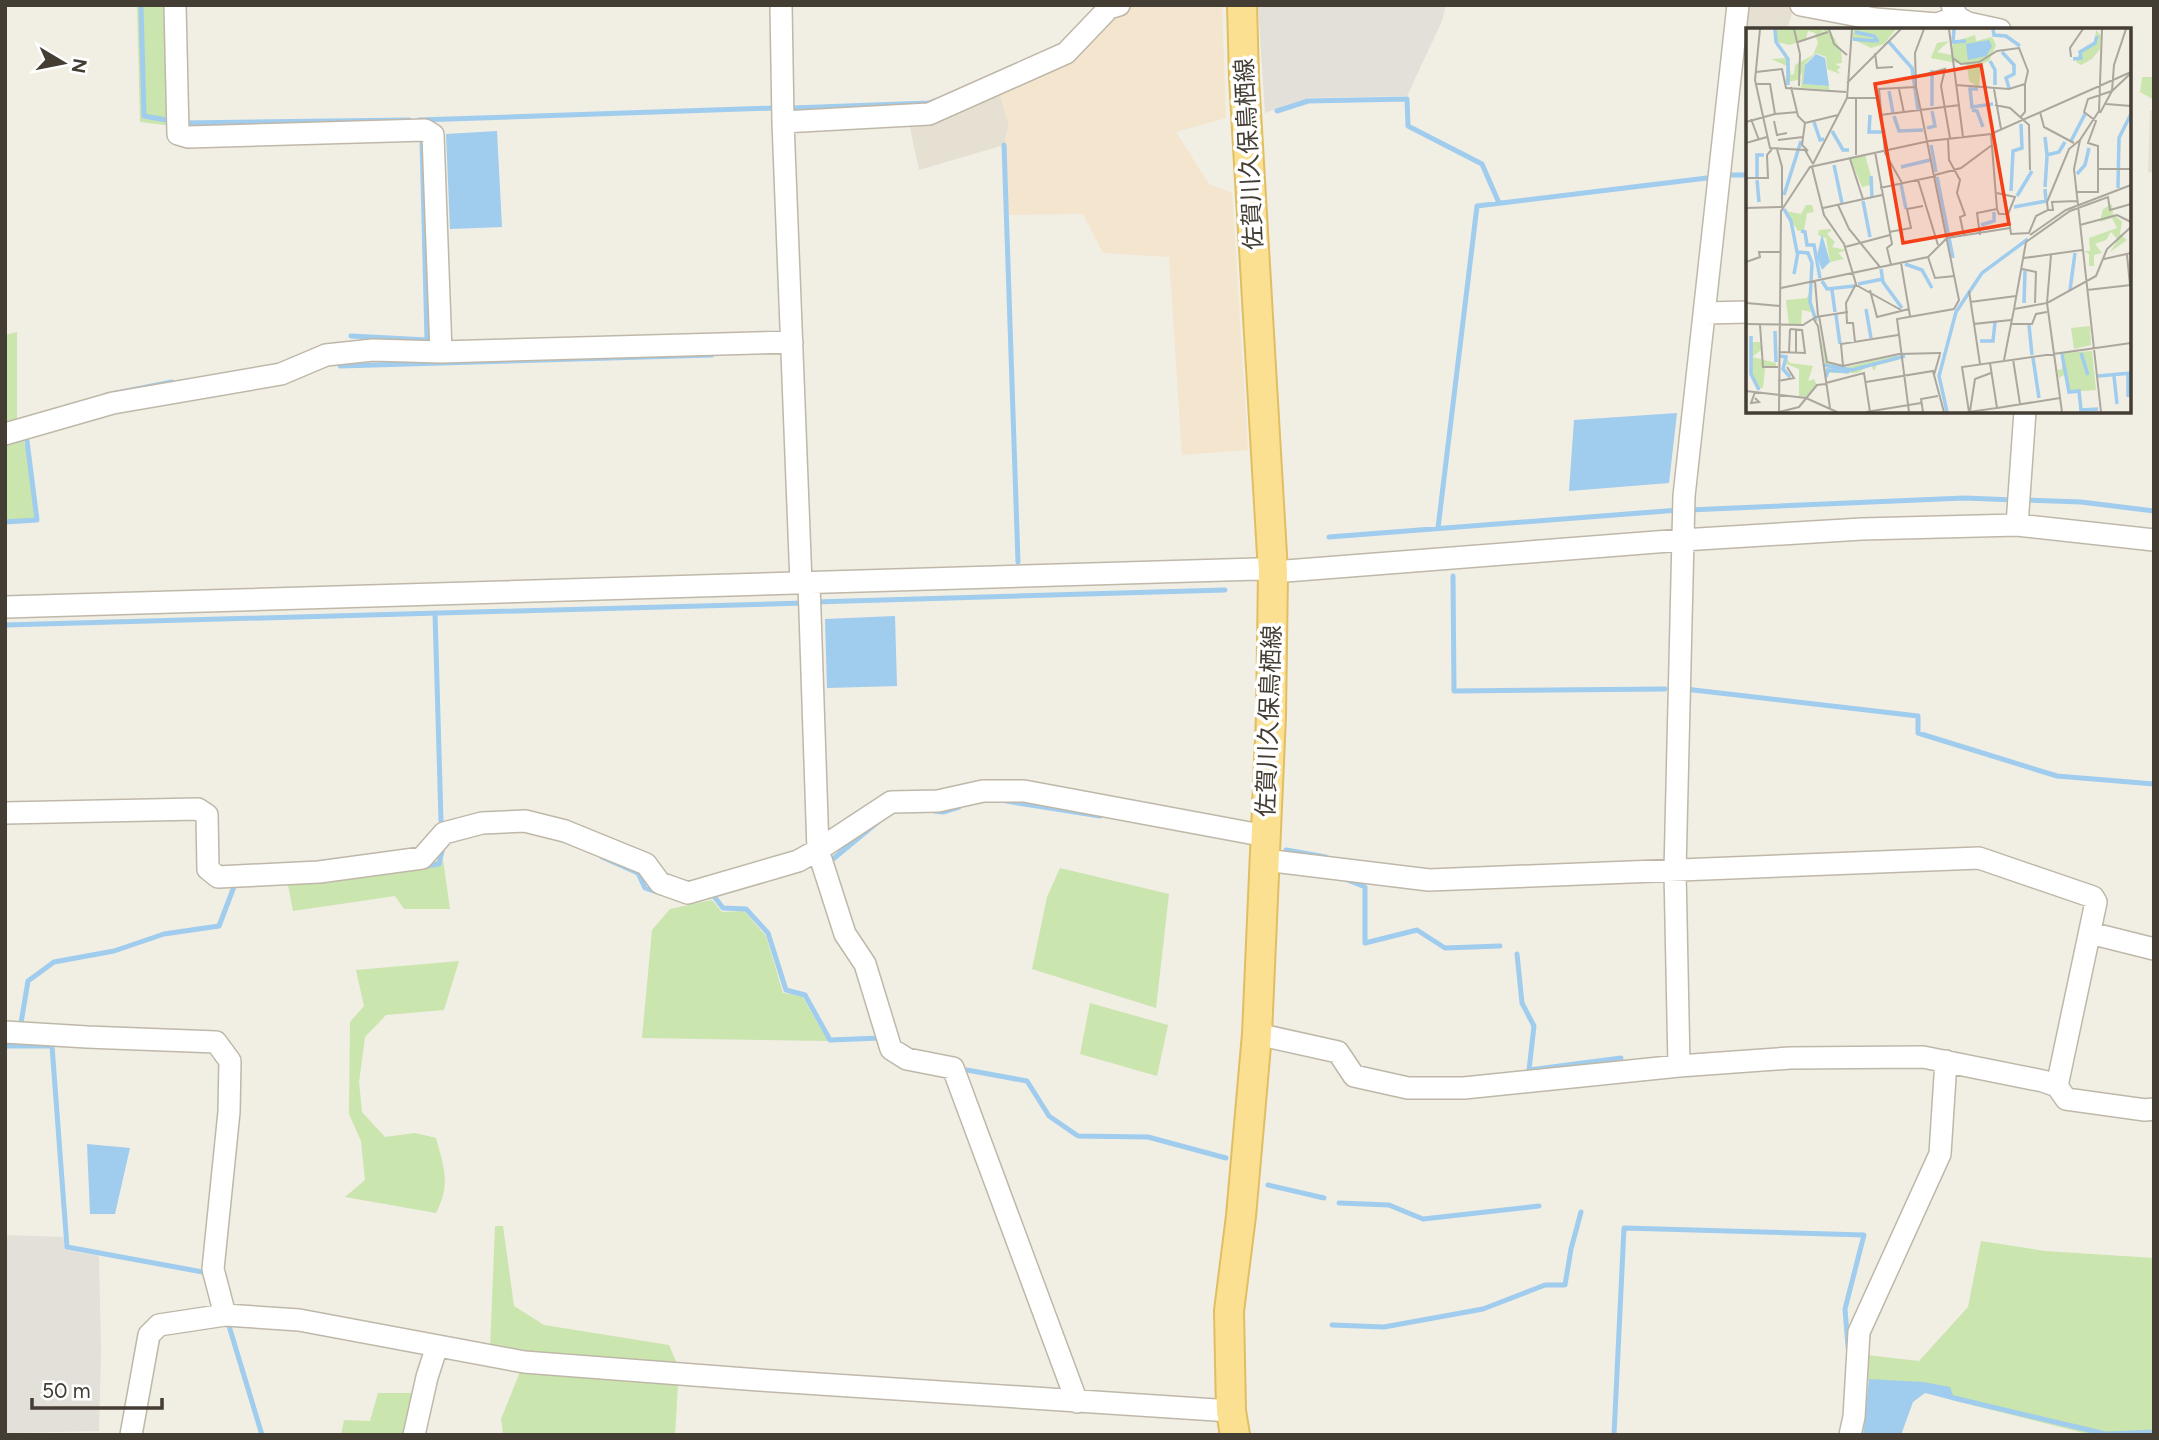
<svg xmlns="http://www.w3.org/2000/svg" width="2159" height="1440" font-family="Figtree,'Noto Sans JP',sans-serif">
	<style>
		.residential { fill: #e5e0d2 }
		.commercial { fill: #f4e5ce }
		.industrial { fill: #e3dfd9 }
		.green { fill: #cae5ad }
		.water { fill: #a0ccee }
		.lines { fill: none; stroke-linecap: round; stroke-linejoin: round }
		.stream { stroke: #a0ccee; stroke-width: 5 }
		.minor-casing { stroke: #bfb8a9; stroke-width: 24 }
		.major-casing { stroke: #e0be63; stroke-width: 32 }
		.minor { stroke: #fff; stroke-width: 21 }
		.major { stroke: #fce092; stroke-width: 28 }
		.labels { text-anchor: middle; stroke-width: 7; stroke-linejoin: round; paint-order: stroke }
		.street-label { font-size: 24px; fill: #433d34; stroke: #fff }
		.inset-river { fill: none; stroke: #a0ccee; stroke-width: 3.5 }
		.inset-road { fill: none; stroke: #aba79e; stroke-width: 2 }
		.view { fill: #f53f17; fill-opacity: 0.15; stroke: #f53f17; stroke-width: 3.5 }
		.inset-edge { fill: none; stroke: #433d34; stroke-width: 3.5 }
	</style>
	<rect width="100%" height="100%" fill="#f1eee4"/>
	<path class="residential" d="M1735,5h142l-3,19 -81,-14 -6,20h-39v8l-17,-3z
		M998,89l11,36 -5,20 -85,25 -10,-47z
		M2154,109v64l-6,-1 2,-61z"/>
	<path class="commercial" d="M1138,5h84l4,113 -50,14 33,52 23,9 16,257 -66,5 -13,-198 -66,-4 -20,-39 -77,1 -2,-70 5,-20 -11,-36 113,-77z"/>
	<path class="industrial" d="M1258,5h188l-4,16 -35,75 -98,2 -44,15z
		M5,1235l58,2 3,13 33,6 2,95 -2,80 -94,2z"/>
	<path class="green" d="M137,5h31l4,121 -32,-4z
		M2142,77h12v23l-14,-8z
		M17,332v85l14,50 8,54 -34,3v-189z
		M443,860l7,49h-46l-9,-13 -102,15 -6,-31z
		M1060,868l109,26 -13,114 -124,-39 15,-72z
		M712,900l10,12 22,-1 22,25 17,57 19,3 26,45 -186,-3 10,-108 18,-21z
		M459,961l-15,49 -58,5 -21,22 -6,45 3,30 23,25 30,-4 21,5c8,30 15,46 0,75l-91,-16 20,-17 -4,-39 -12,-27 1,-92 14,-16 -8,-36z
		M1090,1003l78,22 -11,51 -77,-22z
		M495,1226h8l11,80 30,19 125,20 10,24 -4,66h-150l-22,-2 -2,-14 25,-62 -36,-8z
		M1981,1241l64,10 109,7v177h-62l-140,-35 2,-2 -85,-19 -1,5 -12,-2 2,-28 61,7 49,-54z
		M378,1393h39l-9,42h-67l3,-15 26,1z"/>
	<path class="water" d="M497,131l5,96 -52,2 -4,-95z
		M1677,413l-8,70 -100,8 5,-71z
		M895,616l2,70 -70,2 -2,-69z
		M87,1144l43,4 -15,66h-25z
		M1869,1379l54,3 27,5 4,11 -2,2 -27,-7 -12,9 -12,33h-38z"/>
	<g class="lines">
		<path class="stream" d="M141,5l3,111 28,5
			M792,108l137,-5 5,-2
			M1277,111l31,-10 99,-2 1,27 74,38 17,39
			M419,120l355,-12
			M185,123l224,-3
			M1004,145l14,417
			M1732,175h16
			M351,336l76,4 -5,-200
			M340,366l372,-11
			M106,395l66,-13
			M2025,500l56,2 73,9
			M1689,510l275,-12 51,2
			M5,522l32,-2 -10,-79
			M1438,528l39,-322 230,-28
			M1329,537l350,-27
			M1453,576l1,115 211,-2
			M815,602l410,-12
			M435,613l6,208
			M5,625l800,-22
			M1685,689l233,27v17l139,43 97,8
			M1006,801l94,15
			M934,811l9,1 16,-5
			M1286,850l40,7
			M602,857l36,16 7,15 15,5
			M833,859l46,-38
			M421,867l18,-3 4,-17
			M1343,878l22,9v56l52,-13 28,18 55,-2
			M713,895l10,13 23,1 22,24 18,57 19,5 25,45 50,-2
			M1517,954l5,49 12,23 -5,44 92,-12
			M21,1023l7,-42 26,-19 60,-11 50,-17 55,-8 16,-42h3
			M5,1046h47l15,201 141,26
			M967,1070l60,11 22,35 29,20 70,1 78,21
			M1268,1185l56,13
			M1339,1203l50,2 34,14 116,-13
			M1332,1325l52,2 99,-18 62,-24h20l6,-36 10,-37
			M229,1326l33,109
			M1954,1398l152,36 48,-2
			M1614,1435l10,-207 240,7 -19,74 3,38"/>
		<g class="minor-casing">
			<path id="minor" d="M175,5l3,129 10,3 237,-7 8,5 8,217
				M781,5l2,117 18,461
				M1801,5l74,14 62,5 20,-7
				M1952,5l5,12 11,6 32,7
				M783,122l146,-8 137,-61 43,-45 10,-3
				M1705,313l43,-1
				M5,434l108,-31 168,-29 45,-19 47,-5 68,2 351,-10
				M2017,525l8,-114
				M809,583l9,267 27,84 20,30 26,85 16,10 46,9 124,334
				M5,607l1252,-38 16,3 409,-32 180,-11 155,-4 137,15
				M5,813l193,-4 9,6 1,54 10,8 101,-5 103,-14 22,-25 38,-10 43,-2 40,10 81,33 14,19 28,10 110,-32 20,-11 73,-48 47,-1 45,-10h41l242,45
				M1265,860l164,20 550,-22 114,39 3,5 -39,184
				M2090,933l64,16
				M5,1032l82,5 129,5 14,19 -1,51 -16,157 12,46
				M1257,1034l81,18 16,24 54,12h56l215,-22 111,-8 133,-1 120,24 14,5 9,13 79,11 9,-1
				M1679,1066l-4,-195 9,-375 54,-491
				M131,1435l18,-100 10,-10 66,-10 74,5 225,42 235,18 472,31
				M414,1435l13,-58 10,-31
				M1850,1435l4,-18 5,-85 81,-178 6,-93"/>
		</g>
		<g class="major-casing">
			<path id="major" d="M1235,1435l-4,-24 -2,-100 12,-95 16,-182 14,-318 2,-144 -29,-494 -2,-73"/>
		</g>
		<use href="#minor" class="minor"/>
		<use href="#major" class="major"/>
	</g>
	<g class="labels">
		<g class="street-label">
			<text transform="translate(1249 154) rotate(-93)" y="8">佐賀川久保鳥栖線</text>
			<text transform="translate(1269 721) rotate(-88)" y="8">佐賀川久保鳥栖線</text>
		</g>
	</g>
	<g transform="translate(1746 28)">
		<rect width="385" height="385" fill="#f1eee4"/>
		<path d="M28,1h46l5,4 -2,-4h6l12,21 1,13 -7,1 6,3 -4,3 3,4 -13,-5 -1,-12 -10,-4 -10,10 -3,21 26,2v4l-36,-3h8l1,-15 -4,8 -13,2 4,-15 -18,-8 15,-1v-6l5,23 3,-1 1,-9 18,-10 5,-12 -3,-10 -7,-2 -2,8 -16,6 -13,-3zM108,1h42l-12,15 -13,4 -19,-9zM350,2l5,6 -1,13 -8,10 -11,6 -5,-3 4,-10 15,-9zM229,7l1,6 16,-4 4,8 -7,16 -8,3 -2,24 -10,-7 -2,-16 -36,-7 6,-15 12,-2 -12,11 14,3 2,-13zM119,127l6,21 -1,9 -8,2 -12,-29zM366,176l1,10 9,8 -2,12 7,6 -17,12 8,-12 -7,-8 -5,8 -11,4 7,9 -8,2v11h-5v-12l-5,-3h6l-1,-13 28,-10 -5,-10 -12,4 3,-13zM60,177h6l2,7 -7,1 -3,17 -6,1 -13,-20 16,3zM85,201v2l-4,3 8,8 -3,5 14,3 -8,3 6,6 -14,3 -4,-24 -8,-3 1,-5zM64,262l1,22 -9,-2 -1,15h-12l-3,-25 21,-2zM344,298l1,19 -17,4 -3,-21zM75,308l6,26 20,5 50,-12 1,5 -21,5 -3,6 -3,-6 -14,8h-32l-2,-5 28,3 41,-14 -41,13 -26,-3zM7,314h7l1,8 -9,7 24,6v4l-11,1 -2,20h-5l-6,-14 -3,-24zM346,323l4,39 -27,2 -1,-14 -4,-3 -5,3 -2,-8 5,-1v-16zM40,329l4,6 23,3 -5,15 6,-2 3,6 -11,12 -7,-1v-27l-15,-6z" fill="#cae5ad"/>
		<path d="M243,12l3,6 -6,10 -18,4 -2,-16zM70,26l9,4 4,28 -26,-2 2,-19zM76,206l8,28 -8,8 -5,-14z" fill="#a0ccee"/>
		<path class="inset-river" d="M29,1l1,13 12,17v26M208,1l-1,13 13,-1M247,1l1,6 12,1 14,10M109,4l19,4 4,6M107,11l22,2M143,14l23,26 6,42M256,24l12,13v9l-8,4 3,10M327,31l8,-1 -1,-6 15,-9 2,-7M244,33l5,9v15M232,61h-8l2,18 21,-3M143,63l4,22M186,78v-36M226,82l5,1 6,16M124,87l-1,17h13M148,88l5,15 24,-1M68,94l6,18 4,-1M181,100l8,-2 -3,-15M86,103l11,19h6M299,109l2,18 12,-3 6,-10M325,113l14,-27M185,117l5,27M88,137l8,38M155,139l29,-7M331,146l8,-9 4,-17M125,148l1,21M11,149v-22h7M191,149l16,81M11,152l2,22M155,156l5,25M299,159l2,-30M372,160l1,-50 12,-24M265,163l2,-40 9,-3 -1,-24M38,167l17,-54M271,168l15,-25M117,173l7,36M268,179l32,-6 -1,-12M38,181l7,12 6,31 11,1 4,10 -2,39 6,19M235,197l13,-4v-9M55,203l4,1 2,13h7l6,33M159,236l17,6 10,18M135,241l2,13 19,26M48,246l4,-22M76,253l5,8 28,-3M112,256l25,-5M86,262l3,22M324,262l5,-37M278,275l1,-32M120,281l5,29M90,287l4,29M283,297l3,30M29,303l1,31M5,308v38l8,16M234,313h13l2,-19M335,325l7,22M316,326l7,38 10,-1 2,19 17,-1M34,328l6,1 -3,12 7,8M287,330l6,40M77,337l29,5 53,-14M352,348l33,-3M368,348l3,28M80,349l2,-7 21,2M382,369v-22M201,384l-8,-36 17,-64 26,-39 46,-34"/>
		<path class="inset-road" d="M14,1l-5,51 15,68 35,2 8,14M48,1l6,25 -1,32M83,1l5,15 13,11M203,1l14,108M52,14l30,-10M129,25l2,15 16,-1M325,29l-1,-9 13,-19M207,30l8,6 18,-2 18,-11 22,-3 9,23 -3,13 -16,5 -53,-4M10,44l26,-3 4,19 60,4M169,49l30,-8 -4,17 9,52M101,55l54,-54M45,59l7,29 7,7 -3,22 6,6M153,61l5,24M248,61l7,40M101,70h32M110,71v56M360,76l25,2M249,77l15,3 19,17 1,45M294,84l4,15 30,16M354,85l12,-22 2,-26 12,-36M29,86l23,-2M134,87l80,-10M274,90l5,-6v-28M5,91l8,21M28,93l3,14 10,-2M0,94l29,-8 -5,-30h-14M59,95l33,-8M245,106l6,75 2,5h9M202,111l1,21 11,20 -3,13 8,22 -5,2 4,19M32,112l25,-3M0,115l21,-6M129,124l17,92 -5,4 4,17M104,131l13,40M67,136l34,-66 5,-69M66,139l12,48 20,29 12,40 -10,19 1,20h6l2,19M352,141h33M189,147l26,-7 31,-23M0,150h22l-1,-23 5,-6M172,152l20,65M156,155l-17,-30 -6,-64 37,-2M134,160l56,-12M330,164h22v-46l-10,-3 8,-22 -12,-9 4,-13 24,-8 19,-18M251,165l18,4 -7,17 3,20 18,-1 7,-17 12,-6 -1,-8 22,-53 11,-9M92,177l11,24 31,38M0,180l36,-1v-40l-5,-18M77,180l59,-13M302,182h5l-1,-8 25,-1M334,197l37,-10 14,7M143,204l22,-4 -4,-19 16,-3M234,207l-3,-22 20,-4M284,207l36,-25 65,-25M99,219l45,-12M381,227l3,30M182,229l7,21 20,-2M278,230l58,-8M358,231l27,-6M0,234l14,-5 -1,-5h21M155,235l9,53M276,241l14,3 -1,31M69,253l3,35M110,257l45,25M35,260l147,-31 19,-19 63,-10M124,262l7,27 32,-8M341,262l44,-5M223,263l5,33M224,274l46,-6M0,275l34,3M268,281l12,-67 44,-31 38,-14 2,13 21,-6M73,288l8,46 16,4M67,290l5,8 12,82M0,296l57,1 13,-8 32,-5M264,296h22l4,-10 11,-2M14,297l3,42h15M152,307l-57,9 2,22 56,-12 42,-1M33,324l26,1 -3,-23 -12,-1M43,325l1,-24M50,325v-24M194,326l-6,21 10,37M267,331l7,45M258,332l10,-51 33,-6 4,-48M234,336l-6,-40 37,-4M32,353l16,-3 -7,-11M120,354l67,-11 1,4M80,355l38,-10 6,39M0,363l60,7 31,14M9,370l4,4 -8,1 4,-11M251,380l63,-10M224,383l5,-32 16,-6M33,384l20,-5 18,-22 9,-1M33,384l2,-201 29,-44 119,-26 62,-7 140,-62M120,384l55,-9M163,384l-12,-93 57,-10 5,-9 -43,-213 -1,-34 9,-24M177,384l-2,-13 17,-3M223,384l-7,-45 169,-24M223,384l28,-4 -7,-45M316,384l-15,-109 49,-27 11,-27 24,-22M355,384l-27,-243 6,-29 19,-29 3,-82"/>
		<path class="view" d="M235,37l28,159 -106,19 -28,-159z"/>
		<rect width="385" height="385" class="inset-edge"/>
	</g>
	<rect width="2159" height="1440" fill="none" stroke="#433d34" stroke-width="14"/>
	<g transform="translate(63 63) rotate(100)" stroke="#ffffff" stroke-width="5" paint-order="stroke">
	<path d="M0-5L12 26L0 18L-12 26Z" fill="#433d34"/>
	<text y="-10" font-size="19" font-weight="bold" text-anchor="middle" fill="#433d34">N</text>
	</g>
	<path d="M32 1398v10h130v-10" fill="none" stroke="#433d34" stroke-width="3.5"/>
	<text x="42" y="1398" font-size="21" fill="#433d34" stroke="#ffffff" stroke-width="5" paint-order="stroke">50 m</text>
</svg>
